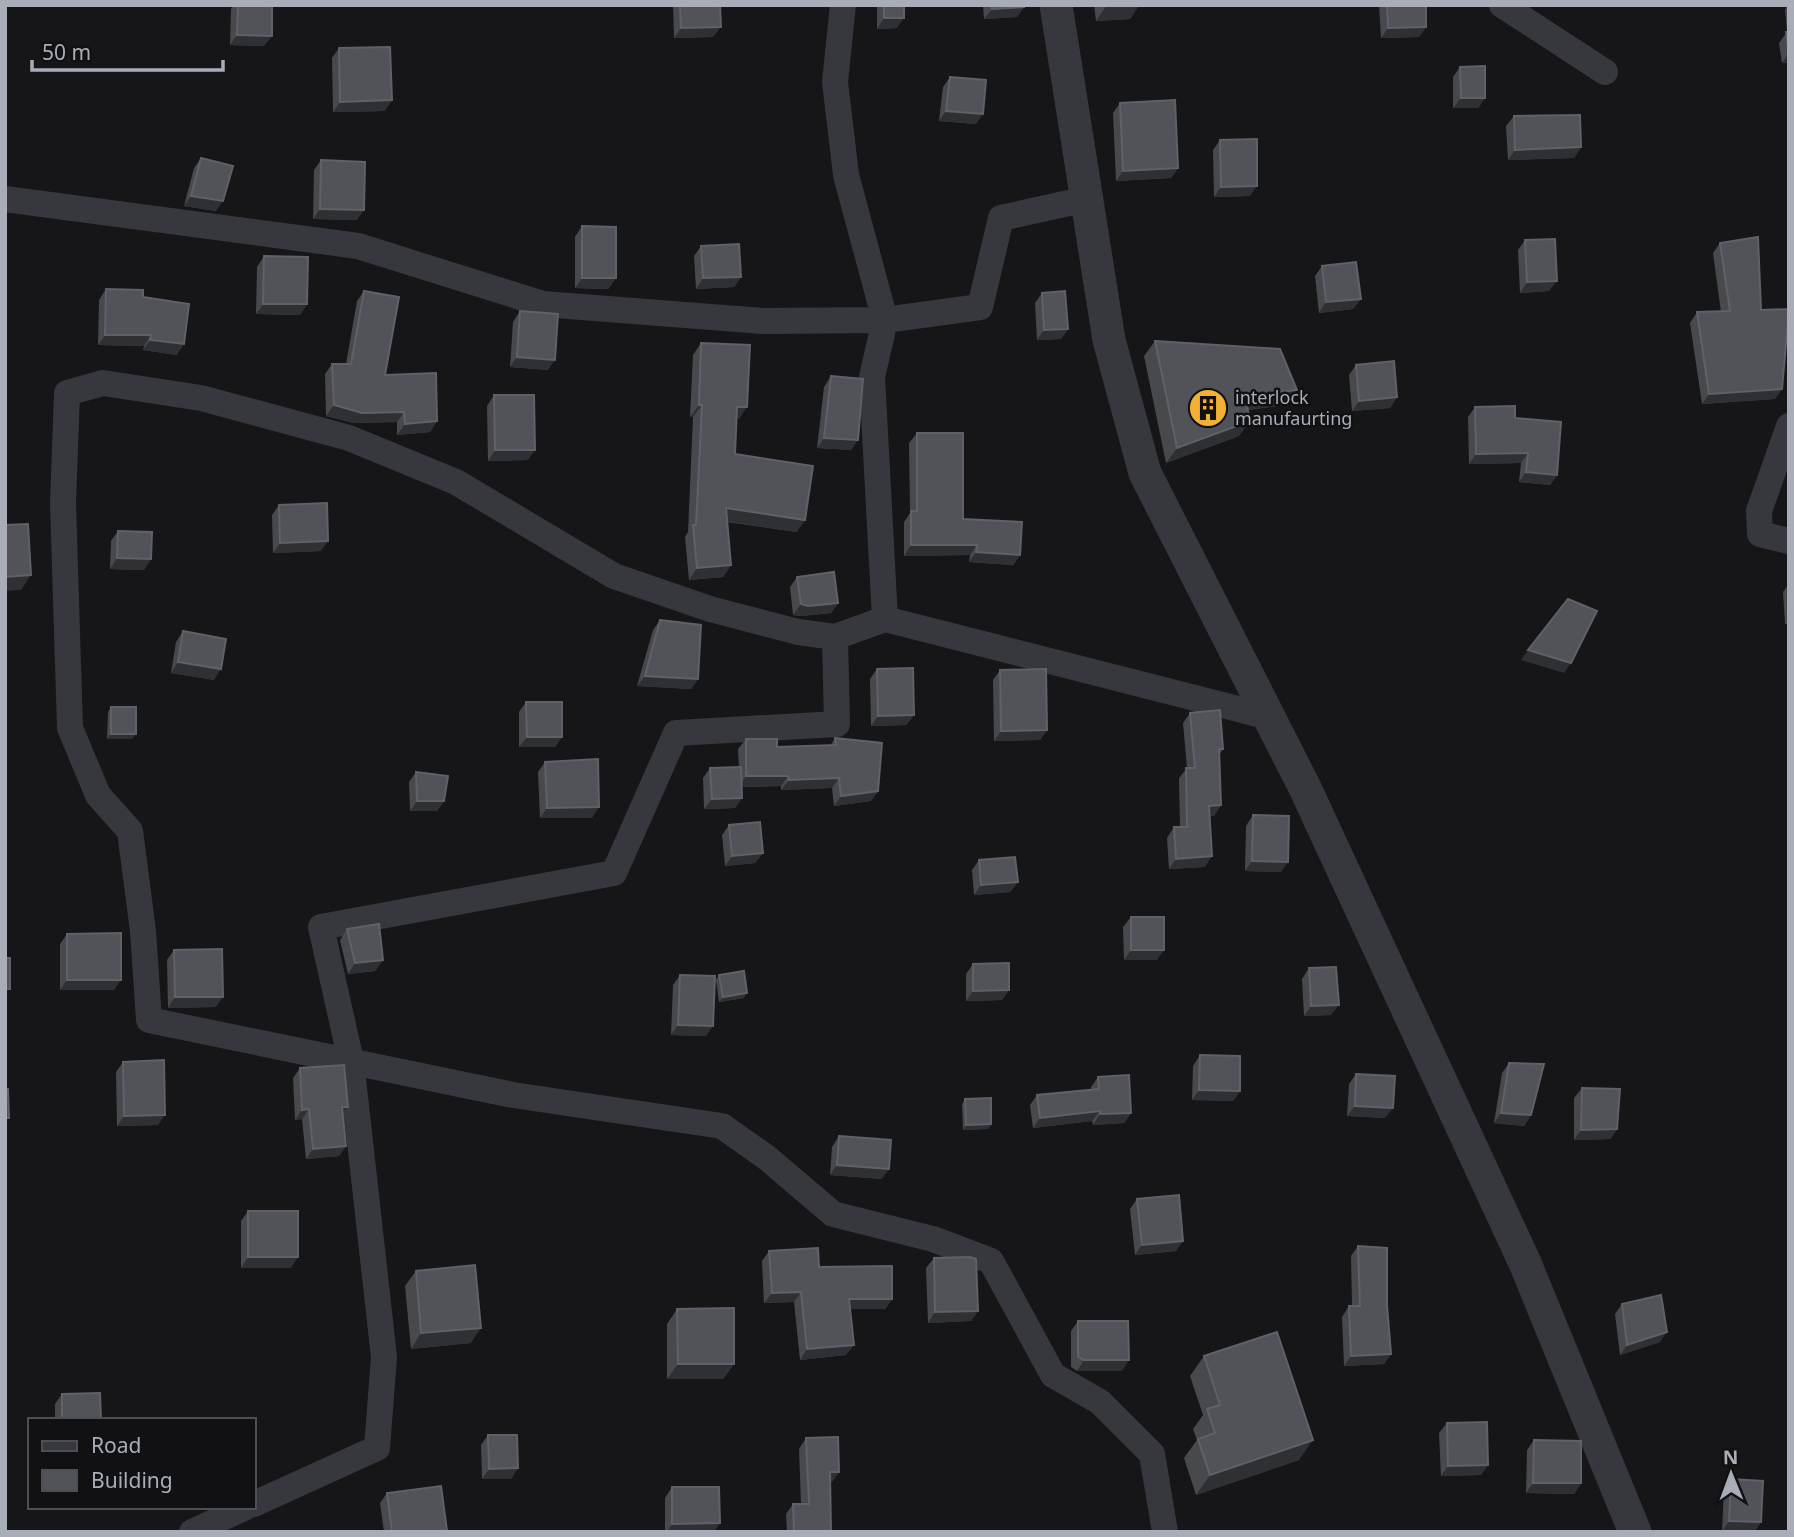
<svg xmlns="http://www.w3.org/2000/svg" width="1794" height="1537" font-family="'Noto Sans',sans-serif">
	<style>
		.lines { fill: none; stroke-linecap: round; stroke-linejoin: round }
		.minor { stroke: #37383d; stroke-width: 26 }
		.tertiary { stroke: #37383d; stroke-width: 33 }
		.wall { fill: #47494d }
		.shaded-wall { fill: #2f3033 }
		.building { fill: #525359; stroke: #5f6168; stroke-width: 2 }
		.labels { text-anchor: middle; stroke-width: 5; stroke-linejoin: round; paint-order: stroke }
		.poi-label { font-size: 18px; fill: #a8adb8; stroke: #111113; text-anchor: start }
	</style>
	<rect width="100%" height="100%" fill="#161618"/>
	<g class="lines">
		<path class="minor" d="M843,5l-8,77 11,93 39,145 -13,57 13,242
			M1502,5l103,67
			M5,199l353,47 185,58 220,17 122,-1 95,-13 21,-89 86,-19
			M1789,426l-30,85 1,23 29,7
			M254,1504l123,-56 7,-91 -33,-296 -30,-134 293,-54 62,-140 161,-9 -2,-87
			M192,1532l54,-25
			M1165,1532l-13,-78 -52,-52 -47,-27 -62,-114 -58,-22 -100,-25 -67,-57 -44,-31 -209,-31 -364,-75 -6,-89 -13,-100 -32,-36 -28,-67 -7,-225 4,-110 36,-10 98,15 148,40 107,44 158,94 96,33 88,23 37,5 50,-18 384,98"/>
		<path class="tertiary" d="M1056,5l53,335 36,133 160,315 220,475 110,269"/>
	</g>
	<path class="wall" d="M233,5h39l-8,41 -34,-1 1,-36z
		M673,5h47l-7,32 -39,1z
		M877,5h27l-7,23 -20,1z
		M983,5h41v2l-7,10 -33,2z
		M1094,5h45l-9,14 -34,2z
		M1379,5h47v22l-7,10 -38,1z
		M1788,5l1,57 -7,1 -3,-20 8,-11 -2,-22z
		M339,48l46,63 -52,1 -1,-54z
		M1460,67l25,31 -7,10h-25v-31z
		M950,77l26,47 -37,-3 4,-34z
		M1120,103l58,65 -7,10 -55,3 -3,-68z
		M1514,116l67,31 -7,11 -66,2 -2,-34z
		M1220,140l30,56 -36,1 -1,-47z
		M201,158l15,53 -32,-5 10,-38z
		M321,160l36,60 -44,-1 1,-49z
		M582,226l34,52 -8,11 -33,-1v-51z
		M1525,240l24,51 -29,2 -2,-43z
		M1720,243l41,67 21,79 -7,10 -73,5 -12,-81 7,-11h24l-8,-59z
		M701,246l40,31 -7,10 -38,2 -2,-33z
		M264,256l43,48 -7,11 -44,-1 1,-47z
		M1322,266l39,33 -8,10 -34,4 -4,-37z
		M106,289l37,8 34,58 -34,-5 1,-4 -46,-1 1,-45z
		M364,291l21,84 52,46 -7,11 -33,3v-13l-43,1 -28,-7 -1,-42 7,-10h14l11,-63z
		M1042,293l26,36 -7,10 -24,1 -2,-37z
		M520,311l28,59 -38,-3 3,-45z
		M1155,341l131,64 -38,5 -9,26 -73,27 -22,-107z
		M701,343l38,76h-2l-2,35 62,78 -70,-10 4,43 -8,12 -34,3 -4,-43 3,-5 5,-115h-3l3,-62z
		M1356,365l41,32 -7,11 -38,3 -3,-36z
		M831,376l27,64 -7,10 -34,-2 7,-61z
		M494,395l34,65 -40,1 -1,-55z
		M1475,407l40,11 42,57 -7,10 -31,-3 2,-19 -52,1 -1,-47z
		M917,433l46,86 57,36 -7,10 -44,-3 1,-7 -66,1v-34l6,-9 -1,-70z
		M279,505l42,46 -48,2 -1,-38z
		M118,531l33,28 -7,11 -34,-1 1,-28z
		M797,577l41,26 -7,10 -30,3 -8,-1 -3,-28z
		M1789,584v40h-4l-2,-32z
		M660,620l38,59 -7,10 -54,-3 16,-56z
		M183,631l31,49 -43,-7 5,-31z
		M877,669l37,46 -8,10 -35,1 -1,-47z
		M1000,670l47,60 -7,10 -46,1 -1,-61z
		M526,702l36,35 -7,10h-36v-35z
		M111,707l21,32h-25l1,-27z
		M1190,713l33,36 -3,5 1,51 -7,11h-5l-4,51 -36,2 -2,-31 7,-11h6l-1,-49 8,-10 -4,-45z
		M835,738l43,53 -7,10 -37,5 -2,-18 -51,2v-4l-39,1v11l-7,10 -31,1 -1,-31 7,-10 29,-1 -1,-18 8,-10 31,8 53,-1z
		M545,762l47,56h-52l-2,-46z
		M416,772l28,29 -7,10h-27l-1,-29z
		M1253,815l28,57 -36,-1 1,-45z
		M729,825l34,28 -8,10 -30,3 -3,-31z
		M979,860l39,22 -8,10 -36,3 -2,-25z
		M1131,917l26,43h-33l-1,-33z
		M347,929l36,31 -8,11 -27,3 -8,-34z
		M67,934l47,56h-54v-46z
		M174,950l42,57 -48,1 -1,-48z
		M973,964l36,26 -7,10 -36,1v-27z
		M1309,968l22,47 -27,1 -2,-37z
		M680,975l26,61 -35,-1 2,-50z
		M719,975l25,23 -25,4 -3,-22z
		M1200,1055l40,36 -7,10 -41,-1 1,-34z
		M123,1062l35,63 -41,1 -1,-54z
		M1509,1063l22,52 -7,11 -30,-3 8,-50z
		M300,1068l48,39 -5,8 3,31 -7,10 -33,3 -4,-40 -7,1 -2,-42z
		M1356,1074l29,44 -38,-2 2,-32z
		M1098,1077l33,36 -7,10 -31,2 -1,-4 -59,7 -3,-23 7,-10 54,-5v-3z
		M1582,1088l35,41 -7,10 -36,1v-42z
		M965,1099l26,25 -3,5 -25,1 -1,-26z
		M839,1136l43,43 -52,-4 2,-28z
		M1137,1199l39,52 -41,4 -5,-46z
		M248,1211l43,57h-50v-47z
		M1358,1246l29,59 4,49 -7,10 -40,2 -2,-49 7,-11h3l-1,-50z
		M769,1251l50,16 73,32 -7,10h-35l-4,46 -46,5 -6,-58 -30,1 -2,-42z
		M934,1258l44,53 -7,10 -43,2 -2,-55z
		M416,1271l55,72 -60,6 -6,-63z
		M1622,1304l38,38 -40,13 -5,-41z
		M677,1309l57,55 -11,15h-56v-55z
		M1078,1321l44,50h-45l-6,-4v-36z
		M1204,1356l95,104 -103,35 -12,-37 13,-18 -4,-11 10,-14 -13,-39z
		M62,1394l39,26h-46v-16z
		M1447,1423l41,42 -7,10 -40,1 -2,-43z
		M488,1435l30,33 -7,11h-29l-1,-34z
		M806,1438l33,34 -7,10h-2l1,50h-44l-1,-18 7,-10h8l-2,-55z
		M1534,1440l47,43 -7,11 -48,-1 1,-43z
		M1731,1479l30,43 -7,10 -32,-1 2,-42z
		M672,1487l42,45h-49v-34z
		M387,1493l60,39h-63l-4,-29z"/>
	<path class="shaded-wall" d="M1139,5l-9,14 -34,2 10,-15z
		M1024,7l-7,10 -33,2 8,-10z
		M884,18h20l-7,10 -20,1z
		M721,27l-8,10 -39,1 7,-10z
		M1426,27l-7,10 -38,1 7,-10z
		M237,35l35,1 -8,10 -34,-1z
		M1789,53v9l-7,1z
		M1461,98h24l-7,10h-25z
		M392,100l-7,11 -52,1 7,-10z
		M946,111l37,3 -7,10 -37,-3z
		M1581,147l-7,11 -66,2 7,-10z
		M1178,168l-7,10 -55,3 7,-10z
		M1257,186l-7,10 -36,1 7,-10z
		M191,196l32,5 -7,10 -32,-5z
		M320,209l44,1 -7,10 -44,-1z
		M741,277l-7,10 -38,2 7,-11z
		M582,278h34l-8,11 -33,-1z
		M1557,281l-8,10 -29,2 7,-11z
		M1361,299l-8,10 -34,4 7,-11z
		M263,304h44l-7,11 -44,-1z
		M1068,329l-7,10 -24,1 7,-10z
		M105,335h46l-7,11 -46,-1z
		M150,340l34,4 -7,11 -34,-5z
		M517,357l38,3 -7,10 -38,-3z
		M1782,389l-7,10 -73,5 7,-10z
		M1297,390l-11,15 -51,6 10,-15z
		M1397,397l-7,11 -38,3 7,-10z
		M334,405l70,7 -7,10 -43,1 -28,-7z
		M699,405h3l-9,12h-3z
		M737,407h10l-8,12h-10z
		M437,421l-7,11 -33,3 8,-11z
		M1250,421l-11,15 -73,27 11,-15z
		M824,438l34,2 -7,10 -34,-2z
		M495,450h40l-7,10 -40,1z
		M1528,453l-7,10 -52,1 7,-10z
		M1526,472l31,3 -7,10 -31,-3z
		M726,508l79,12 -8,12 -79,-12z
		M328,541l-7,10 -48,2 7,-10z
		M911,545h66l-7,10 -66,1z
		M976,552l44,3 -7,10 -44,-3z
		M117,558l34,1 -7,11 -34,-1z
		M731,565l-8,12 -34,3 8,-12z
		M31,575l-10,15 -16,1v-14z
		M838,603l-7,10 -30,3 -8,-1 8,-11z
		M1528,650l43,13 -7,10 -43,-13z
		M178,662l43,7 -7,11 -43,-7z
		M645,676l53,3 -7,10 -54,-3z
		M914,715l-8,10 -35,1 7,-10z
		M1047,730l-7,10 -46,1 7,-10z
		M111,734h25l-4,5h-25z
		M527,737h35l-7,10h-36z
		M746,776h42l-7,10 -42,1z
		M839,778l-7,10 -51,2 8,-10z
		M878,791l-7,10 -37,5 7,-10z
		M742,798l-7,10 -31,1 8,-10z
		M417,801h27l-7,10h-27z
		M1221,805l-7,11h-12l7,-10z
		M599,807l-7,11h-52l7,-10z
		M763,853l-8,10 -30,3 7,-10z
		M1212,856l-7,11 -36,2 7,-10z
		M1252,861l36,1 -7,10 -36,-1z
		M1018,882l-8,10 -36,3 7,-10z
		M1131,950h33l-7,10h-33z
		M383,960l-8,11 -27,3 7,-11z
		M67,980h54l-7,10h-54z
		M1009,990l-7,10 -36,1 7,-10z
		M747,993l-3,5 -25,4 4,-5z
		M175,997h48l-7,10 -48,1z
		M1339,1005l-8,10 -27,1 7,-10z
		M678,1025l35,1 -7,10 -35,-1z
		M1199,1090l41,1 -7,10 -41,-1z
		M1355,1106l38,2 -8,10 -38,-2z
		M342,1107h6l-7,10z
		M309,1109l-7,10 -7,1 7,-10z
		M1100,1111l-8,10 -59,7 7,-10z
		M1131,1113l-7,10 -31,2 7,-11z
		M1501,1113l30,2 -7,11 -30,-3z
		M165,1115l-7,10 -41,1 7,-10z
		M991,1124l-3,5 -25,1 3,-5z
		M1617,1129l-7,10 -36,1 7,-10z
		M346,1146l-7,10 -33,3 7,-10z
		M837,1165l52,4 -7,10 -52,-4z
		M1183,1241l-7,10 -41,4 7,-10z
		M248,1257h50l-7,11h-50z
		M801,1292l-7,10 -30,1 8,-10z
		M849,1299h43l-7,10h-43z
		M978,1311l-7,10 -43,2 7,-11z
		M481,1328l-10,15 -60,6 10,-16z
		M1667,1332l-7,10 -40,13 7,-10z
		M854,1345l-8,10 -46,5 7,-11z
		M1391,1354l-7,10 -40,2 7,-10z
		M1084,1360h45l-7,11h-45z
		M678,1364h56l-11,15h-56z
		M1313,1440l-14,20 -103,35 14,-20z
		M1488,1465l-7,10 -40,1 7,-10z
		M518,1468l-7,11h-29l7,-10z
		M830,1472h9l-7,10h-9z
		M1533,1483h48l-7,11 -48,-1z
		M1729,1521l32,1 -7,10 -32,-1z
		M720,1523l-6,9h-47l5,-8z"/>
	<path class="building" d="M238,5h34v31l-35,-1z
		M680,5h40l1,22 -40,1z
		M884,5h20v13h-20z
		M991,5h33v2l-32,2z
		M1387,5h39v22l-38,1z
		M1786,32h3v21z
		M390,47l2,53 -52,2 -1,-54z
		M1485,66v32h-24l-1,-31z
		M950,77l36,3 -3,34 -37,-3z
		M1175,100l3,68 -55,3 -3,-68z
		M1580,115l1,32 -66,3 -1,-34z
		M1257,139v47l-36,1 -1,-47z
		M201,158l32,8 -10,35 -32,-5z
		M321,160l44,2 -1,48 -44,-1z
		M582,226l34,1v51h-34z
		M1758,237l3,73 28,-1 -7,80 -73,5 -12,-82 33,-1 -10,-68z
		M1555,239l2,42 -30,1 -2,-42z
		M739,244l2,33 -38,1 -2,-32z
		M264,256l44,1 -1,47h-44z
		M1356,262l5,37 -35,3 -4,-36z
		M106,289l37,1v7l46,7 -5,40 -34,-4 1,-5h-46z
		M364,291l35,6 -14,78 51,-2 1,48 -32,3 -1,-12 -42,1 -28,-8 -2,-41h19z
		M1065,291l3,38 -24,1 -2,-37z
		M520,311l38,3 -3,46 -38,-3z
		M1155,341l125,8 17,41 -52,6 5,25 -73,27z
		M701,343l49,2 -3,62h-10l-2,47 78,12 -8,54 -79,-12 5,57 -34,3 -4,-43h3l6,-120h-3z
		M1394,361l3,36 -38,4 -3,-36z
		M831,376l32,3 -5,61 -34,-2z
		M494,395h40l1,55h-40z
		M1515,406v12l46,4 -4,53 -31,-3 2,-19 -52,1 -1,-47z
		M917,433h46v86l59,3 -2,33 -44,-3 1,-7h-66v-34h6z
		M327,503l1,38 -48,2 -1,-38z
		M28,524l3,51 -26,2v-52z
		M118,531l34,1 -1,27 -34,-1z
		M834,572l4,31 -30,3 -7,-2 -4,-27z
		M1568,599l29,12 -26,52 -43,-13z
		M660,620l41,5 -3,54 -53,-3z
		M183,631l43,8 -5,30 -43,-7z
		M913,668l1,47 -36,1 -1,-47z
		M1046,669l1,61 -46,1 -1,-61z
		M526,702h36v35h-35z
		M111,707h25v27h-25z
		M1220,710l3,39h-4l2,56 -12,1 3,50 -36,3 -2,-32h13l-1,-59h9l-5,-55z
		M835,738l47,5 -4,48 -37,5 -2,-18 -50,2 -1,-4h-42v-37h31v8l59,-2z
		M598,759l1,48 -52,1 -2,-46z
		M741,767l1,31 -30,1 -2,-31z
		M416,772l32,4 -4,25h-27z
		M1253,815l36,1 -1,46 -36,-1z
		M760,822l3,31 -31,3 -3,-31z
		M1015,857l3,25 -37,3 -2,-25z
		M1131,917h33v33h-33z
		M379,924l4,36 -28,3 -8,-34z
		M121,933v47h-54v-46z
		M222,949l1,48h-48l-1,-47z
		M5,958h5v31h-5z
		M1009,963v27l-36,1v-27z
		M1336,967l3,38 -28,1 -2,-38z
		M744,971l3,22 -24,4 -4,-22z
		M680,975l35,1 -2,50 -35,-1z
		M1200,1055l40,1v35l-41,-1z
		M164,1060l1,55 -41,1 -1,-54z
		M1509,1063l35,1 -13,51 -30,-2z
		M344,1065l4,42h-6l4,39 -33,3 -4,-40 -7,1 -2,-42z
		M1356,1074l39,2 -2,32 -38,-2z
		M1129,1075l2,38 -31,1v-3l-60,7 -3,-23 62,-6 -1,-12z
		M1582,1088l38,1 -3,40 -36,1z
		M5,1089h3l1,29h-4z
		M991,1098v26l-25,1 -1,-26z
		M839,1136l52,4 -2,29 -52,-4z
		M1179,1195l4,46 -41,4 -5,-46z
		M248,1211h50v46h-50z
		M1358,1246l29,2v57l4,49 -40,2 -2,-50h11z
		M818,1248l1,19 73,-1v33h-43l5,46 -47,4 -6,-57 -29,1 -3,-42z
		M970,1257l6,2 2,52 -43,1 -1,-54z
		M475,1265l6,63 -60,5 -5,-62z
		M1661,1295l6,37 -40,13 -5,-41z
		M734,1308v56h-56l-1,-55z
		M1078,1321h50l1,39h-45l-6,-3z
		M1277,1332l36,108 -103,35 -12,-36 17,-6 -8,-24 13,-4 -16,-49z
		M100,1393l1,27h-39v-26z
		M1487,1422l1,43 -40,1 -1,-43z
		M488,1435h29l1,33 -29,1z
		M838,1437l1,35h-9l1,60h-37l-1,-28h16l-3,-66z
		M1534,1440l47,1v42h-48z
		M1731,1479l32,2 -2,41 -32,-1z
		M441,1486l6,45 -55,1 -5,-39z
		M672,1487h47l1,36 -48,1z"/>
	<defs>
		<g id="building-disc" transform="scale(2.0125)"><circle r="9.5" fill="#f2b134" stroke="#111113"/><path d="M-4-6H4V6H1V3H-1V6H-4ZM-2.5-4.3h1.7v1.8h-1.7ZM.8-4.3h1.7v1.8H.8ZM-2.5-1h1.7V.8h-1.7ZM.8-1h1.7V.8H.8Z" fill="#111"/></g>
	</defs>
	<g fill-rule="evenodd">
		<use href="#building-disc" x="1208" y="408"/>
	</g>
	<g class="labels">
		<g class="poi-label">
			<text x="1235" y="404">interlock<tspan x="1235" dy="21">manufaurting</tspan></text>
		</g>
	</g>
	<rect width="1794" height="1537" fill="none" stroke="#a8adb8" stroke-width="14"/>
	<rect x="28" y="1418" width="228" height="91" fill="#111113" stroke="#4d4f55" stroke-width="2"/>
	<rect x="42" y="1441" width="35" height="10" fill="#37383d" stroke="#4d4f55" stroke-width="2"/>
	<text x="91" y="1453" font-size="21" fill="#a8adb8">Road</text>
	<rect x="42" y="1470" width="35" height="21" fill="#525359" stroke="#4d4f55" stroke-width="2"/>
	<text x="91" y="1488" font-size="21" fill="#a8adb8">Building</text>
	<g transform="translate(1731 1474) rotate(359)" stroke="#111113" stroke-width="5" paint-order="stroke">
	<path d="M0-5L12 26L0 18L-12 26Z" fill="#a8adb8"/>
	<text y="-10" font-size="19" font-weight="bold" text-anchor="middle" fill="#a8adb8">N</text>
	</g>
	<path d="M32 60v10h191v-10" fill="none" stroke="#a8adb8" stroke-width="3.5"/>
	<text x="42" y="60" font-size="21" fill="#a8adb8" stroke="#111113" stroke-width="5" paint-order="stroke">50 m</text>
</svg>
